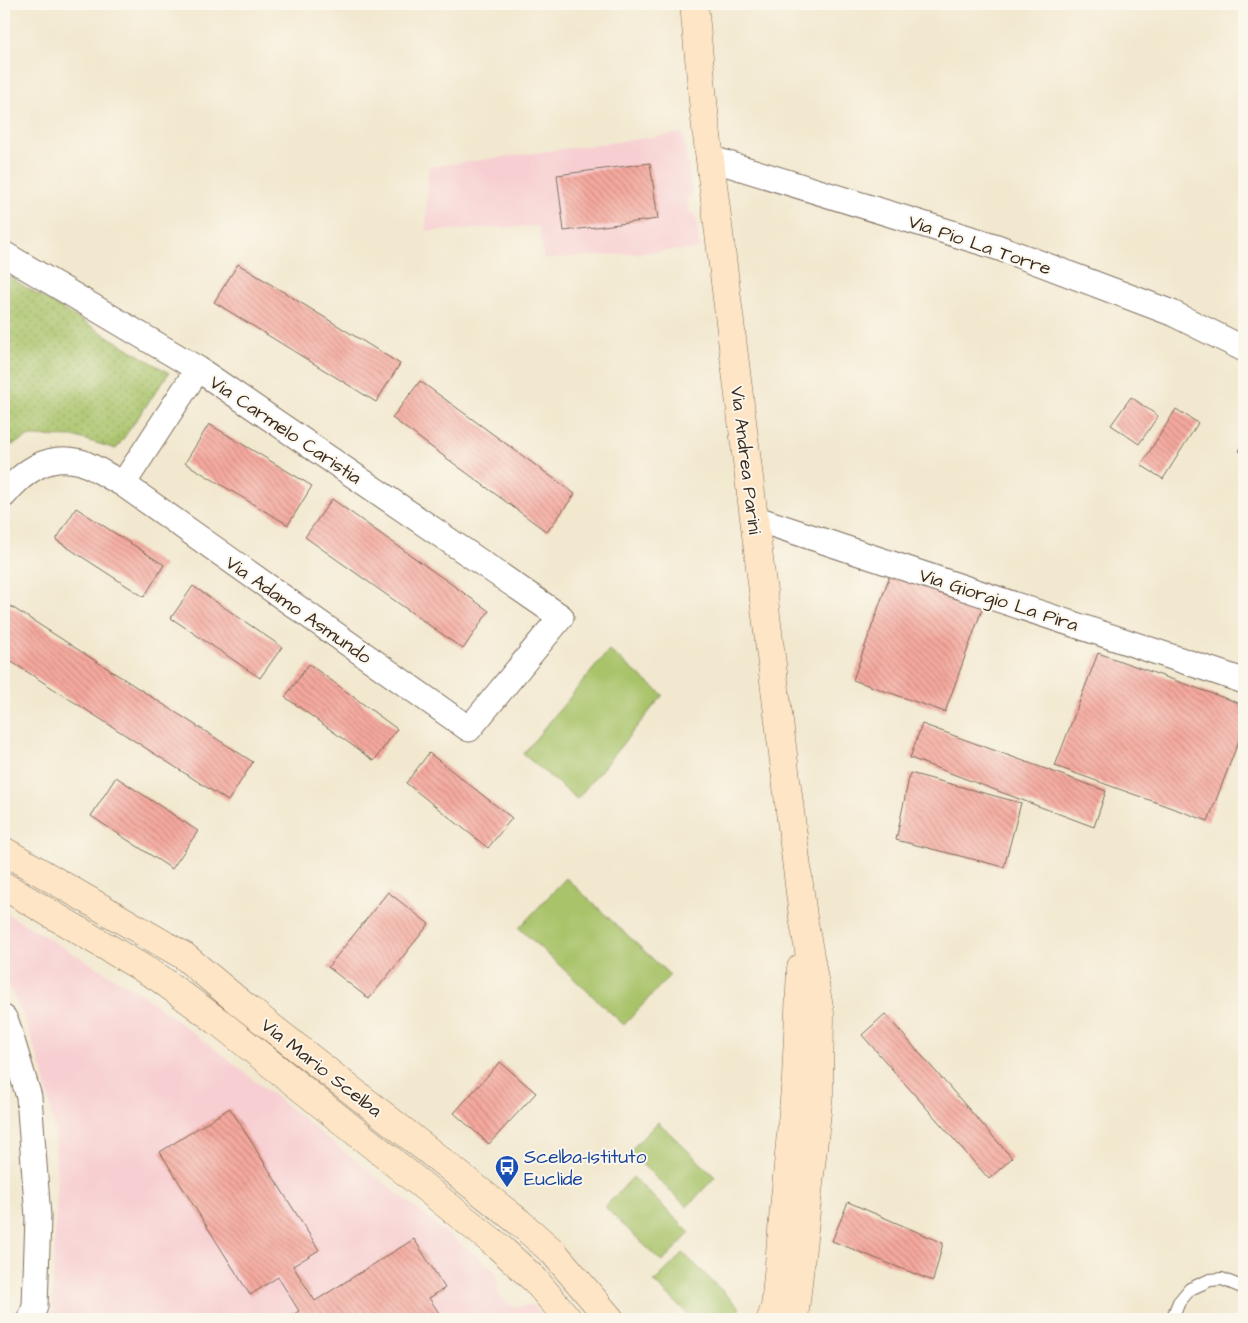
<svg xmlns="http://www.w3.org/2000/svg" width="1248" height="1323" font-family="'Architects Daughter',sans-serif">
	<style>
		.built { fill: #f7cfd2 }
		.grass { fill: url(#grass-dots); stroke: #727644 }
		.pitch { fill: #a8c369; stroke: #727644 }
		.building { fill: url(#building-back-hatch) }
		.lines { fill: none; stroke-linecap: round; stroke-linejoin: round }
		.service-casing { stroke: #7b6c5c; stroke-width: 14 }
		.minor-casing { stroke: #7b6c5c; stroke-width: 27 }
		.secondary-casing { stroke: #7b6c5c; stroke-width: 29 }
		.service { stroke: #fff; stroke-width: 12 }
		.minor { stroke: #fff; stroke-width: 25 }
		.secondary { stroke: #fde5c5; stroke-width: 28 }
		.labels { text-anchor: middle; stroke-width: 4; stroke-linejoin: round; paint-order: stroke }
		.street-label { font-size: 19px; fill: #3b2a1e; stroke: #fbf7ec }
		.transit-label { font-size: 19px; fill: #164399; stroke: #fbf7ec; text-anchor: start }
	</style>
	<defs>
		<pattern id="grass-dots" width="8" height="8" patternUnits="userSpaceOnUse" patternTransform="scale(1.25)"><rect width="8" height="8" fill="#a8c369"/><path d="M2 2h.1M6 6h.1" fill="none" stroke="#8a9f56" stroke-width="1.8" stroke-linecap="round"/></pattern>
		<pattern id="building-back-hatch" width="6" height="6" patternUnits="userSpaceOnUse" patternTransform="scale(1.25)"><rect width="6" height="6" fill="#f6a99f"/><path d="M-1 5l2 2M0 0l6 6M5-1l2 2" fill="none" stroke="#c88a81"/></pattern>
	</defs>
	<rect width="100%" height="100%" fill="#fbf7ec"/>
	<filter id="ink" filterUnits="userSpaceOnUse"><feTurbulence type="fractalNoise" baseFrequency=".02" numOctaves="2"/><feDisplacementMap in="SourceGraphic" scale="10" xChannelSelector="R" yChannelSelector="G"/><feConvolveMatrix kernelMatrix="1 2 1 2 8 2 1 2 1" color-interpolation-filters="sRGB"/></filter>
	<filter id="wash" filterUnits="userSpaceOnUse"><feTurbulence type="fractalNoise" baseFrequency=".0096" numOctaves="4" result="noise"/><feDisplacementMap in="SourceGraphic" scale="20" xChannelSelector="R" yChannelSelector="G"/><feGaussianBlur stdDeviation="1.12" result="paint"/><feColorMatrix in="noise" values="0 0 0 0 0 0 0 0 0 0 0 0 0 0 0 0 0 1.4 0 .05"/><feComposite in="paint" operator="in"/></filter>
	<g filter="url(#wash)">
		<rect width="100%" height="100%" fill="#f2e8cf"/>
		<path class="built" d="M683,133l9,62 -5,3 2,14 6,3 5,34 -156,10 -6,-33 -112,5 2,-64z
			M4,912l136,81 85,64 271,215 3,23 13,12 22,-2 11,14h-494l6,-131 -2,-56 -11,-56 -19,-57 -21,-42z"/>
		<path class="grass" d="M4,274l165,99 -53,76 -40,-12 -46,-1 -26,13z"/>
		<path class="pitch" d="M609,650l54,45 -86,104 -54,-45z
			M566,878l104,97 -46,50 -105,-97z
			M658,1122l57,55 -28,30 -58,-55z
			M633,1177l57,56 -28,29 -57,-55z
			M683,1253l57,55 -11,11h-36l-39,-37z"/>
		<g id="blocks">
			<path class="building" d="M650,163l8,56 -94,12 -7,-56z
				M238,264l162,100 -24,38 -162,-100z
				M420,381l155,113 -28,38 -155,-114z
				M1131,397l27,19 -19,28 -28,-19z
				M1176,409l22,14 -35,56 -22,-14z
				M209,424l103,62 -24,39 -103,-62z
				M1244,442v12l-5,-3z
				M332,499l157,112 -26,38 -158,-112z
				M76,508l88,57 -20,32 -88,-57z
				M890,575l94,29 -39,108 -92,-32z
				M193,586l89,61 -22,31 -89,-60z
				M4,602l249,160 -25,39 -224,-144z
				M1098,653l146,52v22l-36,94 -153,-55z
				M309,664l88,65 -23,32 -89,-64z
				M922,724l184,67 -12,36 -184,-69z
				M429,753l83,65 -24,30 -82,-65z
				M910,773l111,30 -17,64 -108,-27z
				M116,777l82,54 -26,38 -81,-53z
				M388,892l41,32 -60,75 -41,-32z
				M885,1014l127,144 -23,21 -127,-144z
				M500,1062l36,31 -47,51 -35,-31z
				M230,1108l89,142 -26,16 22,35 99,-62 31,49 -16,10 14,21h-158l14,-8 -21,-34 -28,18 -90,-143z
				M848,1202l95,41 -10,38 -101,-40z"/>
		</g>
	</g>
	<g filter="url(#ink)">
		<use href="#blocks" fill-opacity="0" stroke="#7b6c5c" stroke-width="1"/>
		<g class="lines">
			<g class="service-casing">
				<path id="service" d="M1172,1319l7,-17 11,-13 20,-9 12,-1 22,9"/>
			</g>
			<g class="minor-casing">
				<path id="minor" d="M709,158l288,89 175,66 72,36
					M4,254l194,115 363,248 -92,112 -346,-245c-14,-7 -28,-17 -42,-22 -33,-9 -57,9 -77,33
					M123,484l75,-115
					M754,518l490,163
					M4,1018l3,6 22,73 9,120 -3,89 -4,13"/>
			</g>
			<g class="secondary-casing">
				<path id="secondary" d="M694,4l10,107 99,806 17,96 -1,81 -25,225
					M4,851l180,105 54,45 281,221 35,31 56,66
					M4,886l155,92 61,45 278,223 37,34 33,39
					M771,1319l4,-12 21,-229 5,-110"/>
			</g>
			<use href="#service" class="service"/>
			<use href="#minor" class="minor"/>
			<use href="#secondary" class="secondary"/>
		</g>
	</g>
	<defs>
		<g id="bus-pin" transform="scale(1.25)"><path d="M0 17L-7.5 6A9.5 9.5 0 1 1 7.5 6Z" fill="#1a4fb4" stroke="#fbf7ec"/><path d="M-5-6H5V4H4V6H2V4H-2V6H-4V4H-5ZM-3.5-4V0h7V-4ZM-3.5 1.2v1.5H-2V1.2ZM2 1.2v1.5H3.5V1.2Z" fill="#fff"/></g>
	</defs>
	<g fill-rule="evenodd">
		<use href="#bus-pin" x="507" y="1167"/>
	</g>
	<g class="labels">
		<g class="street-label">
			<text transform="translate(980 244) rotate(19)" y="7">Via Pio La Torre</text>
			<text transform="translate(286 429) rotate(34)" y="7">Via Carmelo Caristia</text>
			<text transform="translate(747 460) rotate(83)" y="7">Via Andrea Parini</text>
			<text transform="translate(999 599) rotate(18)" y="7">Via Giorgio La Pira</text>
			<text transform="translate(299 609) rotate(35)" y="7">Via Adamo Asmundo</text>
			<text transform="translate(322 1067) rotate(38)" y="7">Via Mario Scelba</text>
		</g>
		<g class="transit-label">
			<text x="524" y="1163">Scelba-Istituto<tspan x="524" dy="22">Euclide</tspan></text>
		</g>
	</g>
	<rect width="1248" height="1323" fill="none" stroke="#fbf7ec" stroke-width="20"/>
</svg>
